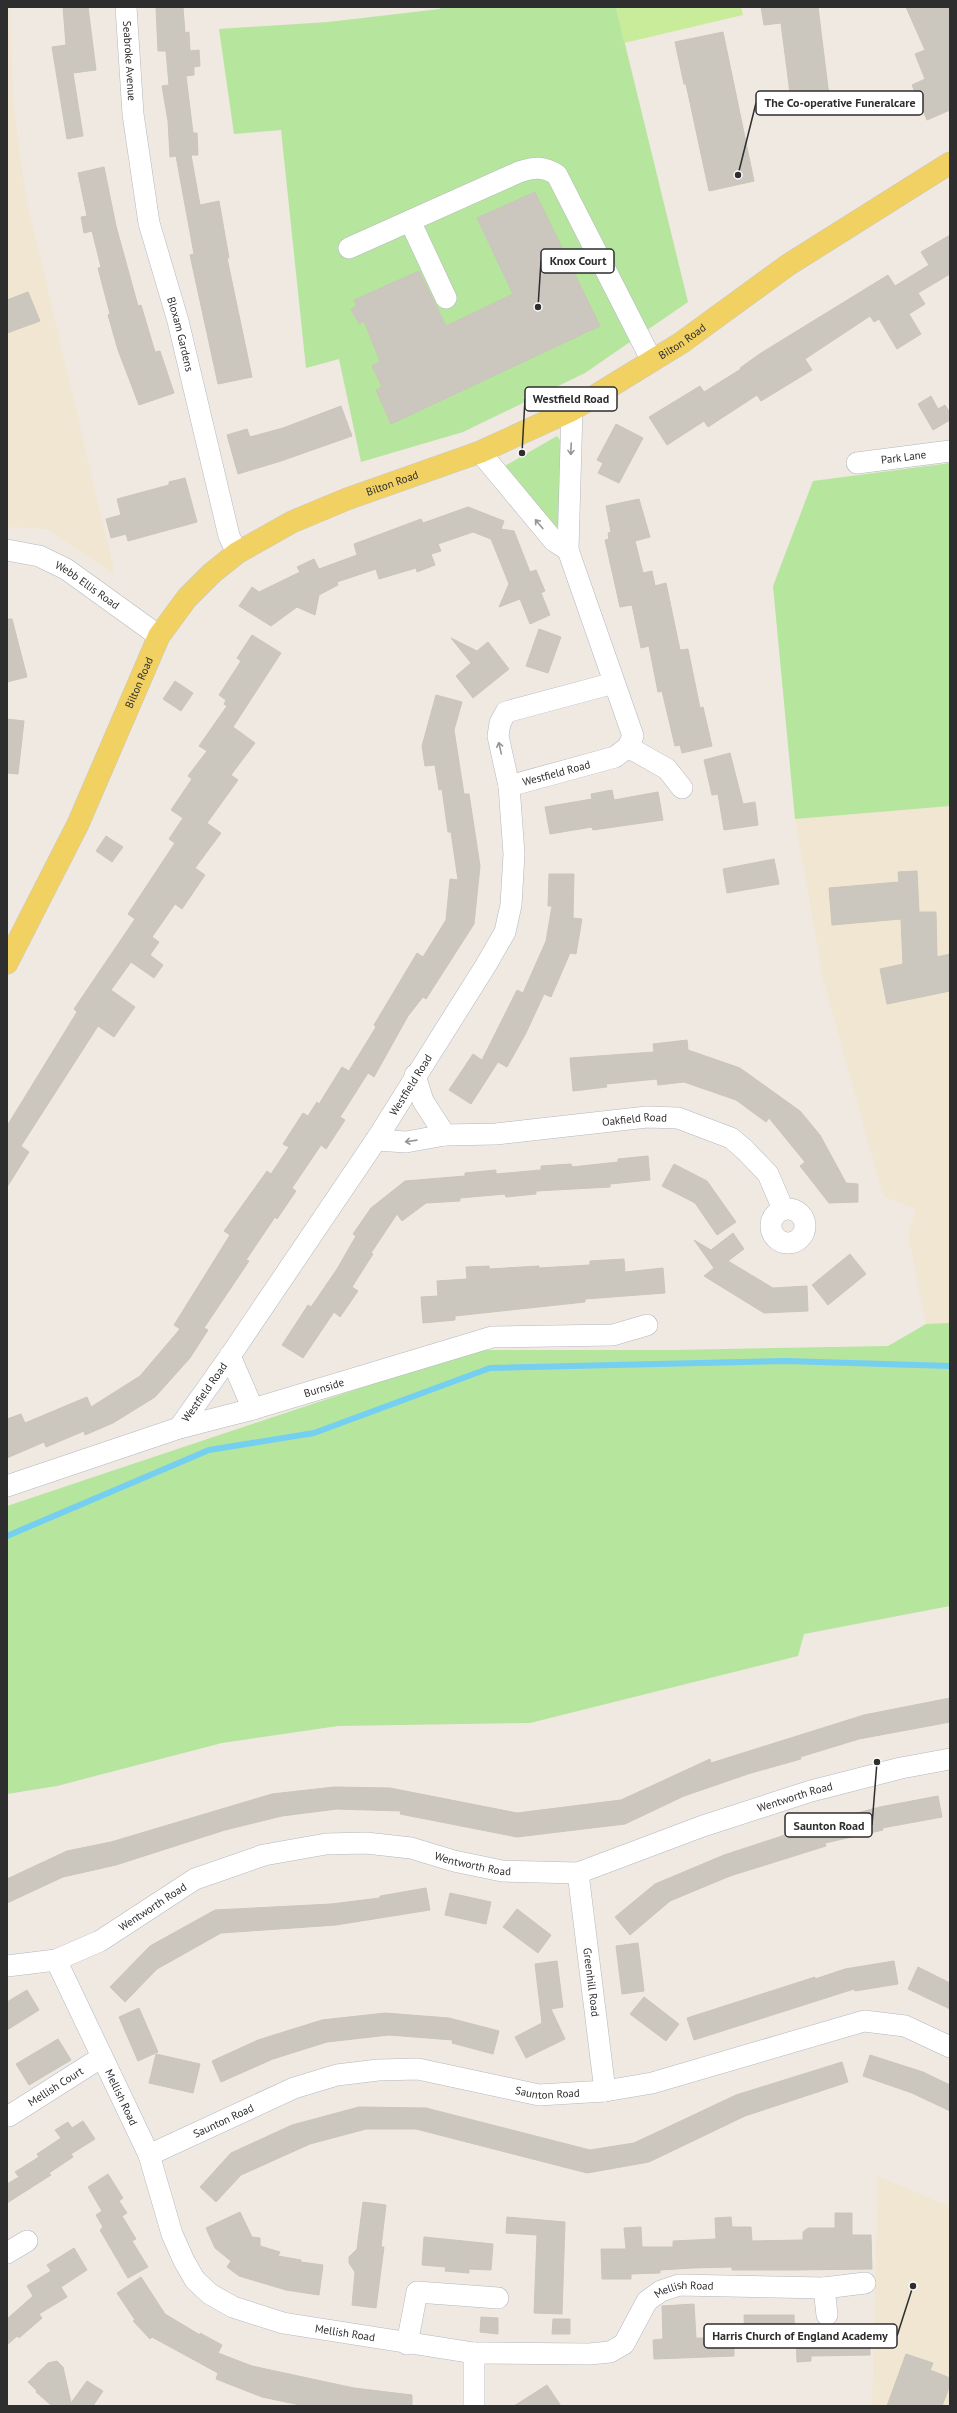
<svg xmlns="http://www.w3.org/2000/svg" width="957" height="2413" font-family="'PT Sans',sans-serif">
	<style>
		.education { fill: #f0e6d1 }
		.green { fill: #b6e59e }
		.pitch { fill: #c9ec9a }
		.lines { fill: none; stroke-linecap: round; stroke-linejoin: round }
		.stream { stroke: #75cff0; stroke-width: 6 }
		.building { fill: #cbc7bf; stroke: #cbc5ba }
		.minor-casing { stroke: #b4b7c1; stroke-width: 22 }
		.major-casing { stroke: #c9c9c9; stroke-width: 23 }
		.minor { stroke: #fff; stroke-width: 21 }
		.major { stroke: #f2d163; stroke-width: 22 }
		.oneway { stroke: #969696 }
		.labels { text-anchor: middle; stroke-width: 3; stroke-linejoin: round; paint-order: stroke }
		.street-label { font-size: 11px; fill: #2e2e2e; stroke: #fff }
		.leader { fill: none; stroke: #2e2e2e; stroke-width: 1.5 }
		.callout-dot { fill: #2e2e2e; stroke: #fff; stroke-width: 1.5 }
		.callout { fill: #fff; stroke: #2e2e2e; stroke-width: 1.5 }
		.callout-label { font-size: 12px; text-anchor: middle; font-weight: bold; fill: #2e2e2e }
	</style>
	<rect width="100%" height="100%" fill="#efe9e1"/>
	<path class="education" d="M7,7h3l3,95 13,95 89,378 -68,-46 -40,-2z
		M950,806v517l-24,1 -18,-91 8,-24 -33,-13 -60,-218 -28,-159z
		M878,2176l72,31v199h-78z"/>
	<path class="green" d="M440,7h176l72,295 -103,71 -122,59 -102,30 -22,-103 -33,9 -25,-238 -47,4 -15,-105 109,-7 112,-13z
		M557,436l6,8v81l-7,2 -58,-57z
		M950,463v343l-155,13 -22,-233 40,-105z
		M950,1323v283l-146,28 -6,22 -268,67 -192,3 -116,17 -165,43 -50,8v-288l467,-156h199l215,-4 38,-22z"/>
	<path class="pitch" d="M616,7h125l2,8 -119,28z"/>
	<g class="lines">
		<path class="stream" d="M7,1536l202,-86 105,-17 176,-65 296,-7 164,5"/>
	</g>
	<path class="building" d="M63,7h25l8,63 -23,3 10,63 -16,3 -15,-92 14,-2z
		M156,7h27l2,26 4,-1 1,19 9,-1 1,16 -6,1v8l-8,1 7,57h4l1,22h-7l9,50 19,-4 10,57h-2l25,119 -34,7 -28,-129 4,-1 -18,-98 -6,1 -2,-36 -6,-35 7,-1 -3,-34h-8z
		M761,7h57l12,97 -38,5 -11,-86 -17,2z
		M906,7h44v103l-23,10 -15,-35 13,-6 -10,-25 10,-4z
		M723,32l31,149 -45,10 -23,-107h-2l-9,-42z
		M104,167l12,59 22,80 3,-1 14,47 5,-1 14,42 -35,12 -21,-55 -10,-35 2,-1 -12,-46 3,-1 -9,-36 -8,2 -3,-16 6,-1 -9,-43z
		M535,192l65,134 -209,98 -15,-34 6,-3 -10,-21 8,-5 -16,-40 -5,3 -8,-15 6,-3 -3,-6 65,-29 27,55 67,-32 -36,-76z
		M950,235v39l-32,19 7,11 -16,10 12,20 -24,15 -18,-30 -5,3 -4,-6 -65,43 7,11 -51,31 -4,-6 -49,32 -4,-6 -37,24 -18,-28 51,-31 4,6 37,-23 -1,-1 21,-15 127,-78 7,11 34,-21 -8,-13z
		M28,292l12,29 -33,12v-33z
		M931,396l7,13 7,-4 5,8v7l-17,10 -15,-26z
		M341,406l11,30 -71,25 -43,13 -11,-39 20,-6 3,8 33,-9z
		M616,424l27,14 -24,45 -21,-10 5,-10 -6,-3z
		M185,478l12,44 -69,19 -2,-7 -15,4 -5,-19 15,-4 -4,-16 52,-14v-3z
		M639,499l11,38 -15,4 8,32 9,-2 3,15 11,-3 14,67 8,-1 12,59 3,-1 9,39 -30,7 -2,-8 -5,1 -13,-55 -4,1 -9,-46 -8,2 -9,-43 -12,2 -15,-67 4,-1 -1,-6 3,-1 -5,-26z
		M468,507l36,14 -3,8 13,2 16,41 6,-2 9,21 -4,2 9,22 -20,9 -10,-25 -21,8 10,-23 -18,-45 -18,-7 -35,12 3,7 -10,3 4,11 -18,7 -1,-4 -37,11 -3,-10 -39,13 1,3 -19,10 -4,20 -18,-8 -26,19 -32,-20 13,-19 7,5 41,-20 -3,-5 17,-8 5,10 38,-14 -3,-11 67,-25 2,4z
		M7,619h5l15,58 -20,5z
		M539,629l22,8 -13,36 -22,-7z
		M252,635l29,18 -48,74 22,16 -24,32 7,5 -31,43 14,10 -26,35 10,7 -23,34 -7,-5 -23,33 7,5 -9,13 13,10 -9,13 -23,-16 -20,28 24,17 -21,30 -16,-11 -77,120 8,6 -22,35v-61l70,-114 -3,-3 61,-90 -7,-5 47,-71 -6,-4 14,-21 -12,-8 21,-31 -4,-3 19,-25 -8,-5 28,-40 -3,-2 2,-4 -7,-5 22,-34 -4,-3z
		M451,638l26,13 11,-9 21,27 -36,29 -17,-22 15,-13z
		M175,681l18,12 -12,18 -18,-12z
		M436,695l26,7 -8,28 10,64h5l11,72 -6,58 -48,75 -3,-2 -15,19 -34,61 -6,-4 -28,44 5,3 -19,29 -5,-4 -29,43 4,3 -19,28 -2,-2 -29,43 3,1 -45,67 4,2 -18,28 -35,39 -42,26 -28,12 -1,-4 -38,16 -2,-5 -37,16v-39l14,-5 4,9 62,-26 4,10 49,-31 40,-47 -6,-4 56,-90 -6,-4 43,-60 4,3 18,-27 -6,-3 20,-31 5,3 9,-14 2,2 23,-37 7,4 27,-44 -2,-2 43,-72 6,4 23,-37 4,-41 8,1 -7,-48h-3l-6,-43 -3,1 -4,-25 -10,1 -3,-20z
		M7,719l17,2 -6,53 -11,-1z
		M730,753l13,51 12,-2 3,23 -34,5 -6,-36 -6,1 -8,-35z
		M612,790l2,10 44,-8 5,28 -70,10 -1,-3 -42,7 -5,-27 47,-8 -1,-5z
		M106,836l17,11 -11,15 -16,-11z
		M774,859l5,25 -52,9 -4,-24z
		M917,871l2,41h17l1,45 13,-3v37l-63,13 -7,-35 23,-5 -2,-45 -69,6 -3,-37 70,-6 -1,-10z
		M549,874h25l-1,44 9,1 -6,35 -6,-1 -19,44 -7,-3 -18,39 -19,34 -9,-5 -27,42 -22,-14 24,-36 9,6 35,-70 6,3 23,-52 6,-35h-4z
		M687,1040l1,10 52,18 60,43 20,24 26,48 12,1v18l-29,1 -29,-37 5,-4 -36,-44 -3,4 -30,-22 -52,-18 -26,3 -1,-6 -51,5 1,3 -34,4 -3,-33 84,-6 -1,-8z
		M648,1156l2,24 -40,4v3l-74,4v3l-30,3 -1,-3 -45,4v3l-34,2 -24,18 -5,-7 -26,39 2,1 -21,33 6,4 -18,26 -6,-5 -31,46 -21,-13 26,-40 3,2 26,-38 19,-33 -3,-2 18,-26 34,-27 60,-5v-3l31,-3v4l45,-4v-4l30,-2 1,3 46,-5v-3z
		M674,1164l33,17 29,41 -19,13 -22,-32 -33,-17z
		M733,1233l11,16 -16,12 45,27 34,-2 1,25 -44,2 -60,-37 10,-8 -20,-28 17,10z
		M850,1254l16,20 -38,31 -16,-20z
		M624,1259l1,13 38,-4 2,25 -80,6v3l-130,14v4l-32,3 -2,-26 17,-1 -1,-15 30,-2 -1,-12 23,-1v3l50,-3v2l51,-3v-4z
		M950,1698v24l-91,17 -59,18 1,2 -50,14 -67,23 -59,28 -108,13 -117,-23 1,-3 -64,-2 -55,7 -57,14 -109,35 -53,12 -56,26v-24l60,-28 44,-9 161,-48 62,-7 56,1 127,25 104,-13 89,-41 1,4 153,-48z
		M938,1796l4,21 -60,11 1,2 -58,13 1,3 -96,30 -60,25 -40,34 -15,-18 40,-33 69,-29 110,-36 46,-12z
		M426,1888l4,22 -94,15 -115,8 -64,36 -32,33 -15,-15 40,-41 65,-36 116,-6 49,-6v-2z
		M450,1893l41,9 -5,22 -41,-9z
		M517,1909l34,26 -13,18 -35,-26z
		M638,1943l6,48 -22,3 -6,-48z
		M557,1961l6,46 -12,2 14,30 -39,19 -11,-21 27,-14 -7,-59z
		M894,1961l4,23 -43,7 -1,-2 -160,51 -7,-22 128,-41v2l30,-10z
		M918,1967l32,16v26l-42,-20z
		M27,1990l12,20 -32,20v-28z
		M644,1997l35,27 -13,17 -36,-27z
		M139,2008l19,44 -20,9 -19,-44z
		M385,2013l64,5 50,13 -6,23 -41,-11 1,-3 -64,-5 -62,7 -54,17 -52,23 -9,-21 46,-21 64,-20z
		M58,2039l13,21 -42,25 -13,-21z
		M156,2054l44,10 -7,29 -44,-10z
		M870,2055l53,17 27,13v26l-38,-18 -49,-17z
		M842,2062l6,20 -103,34 -96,46 -62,11 -171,-44h-50l-56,15 -69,31 -25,27 -16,-15 31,-34 61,-28 67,-18 67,1 164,42 44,-7 102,-48z
		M83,2121l12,18 -24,15 2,3 -24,16 2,2 -44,28v-19l12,-7 -4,-5 24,-15 -2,-3 24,-16 -6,-8 13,-8 4,6z
		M108,2174l15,24 -4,3 8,12 -5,3 14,23 -4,2 16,26 -20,11 -28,-48 3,-3 -7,-12 6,-4 -14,-24z
		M363,2202l23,3 -5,42h3l-8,61 -24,-3 3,-33 -6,-9v-6l8,-8z
		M240,2212l12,25 8,1v8l20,6 -2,4 23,4v2l22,3 -4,30 -33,-5 -47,-14 -12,-9 4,-6 -16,-13 -9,-20z
		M835,2213h17v22h19l1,34 -79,1h-61v-3l-40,1 -32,2v3l-29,1v5h-29l-1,-30h25l-2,-21 17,-1 1,20h31v-6l43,-2 -1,-21 16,-1 1,10h19l1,14 51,-1v-8l5,-4h27z
		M507,2217l58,5 -3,92 -28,-1 3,-78 -31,-2z
		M424,2237l69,7 -2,26 -22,-1v4l-24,-2 1,-4 -24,-2z
		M74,2248l13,22 -26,17 6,10 -28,17 3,4 -23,20 -2,-2 -10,9v-26l26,-23 -6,-10 24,-15 -4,-6z
		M141,2277l24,37 35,21v-2l22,12 -4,8 34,13 102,22 58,7v11h-107l-43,-9 -46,-18 2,-6 -66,-36 -2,2 -17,-18 2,-1 -18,-27z
		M694,2304l2,34h38v18l-80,3 -1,-19 10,-1 -1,-33z
		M744,2315h50l1,27 -50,4z
		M481,2317l17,1v16l-18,-2z
		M553,2319h17v15h-18z
		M870,2333v22l-59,1v5l-14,1 -1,-28z
		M906,2354l27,9 -3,7 20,8v7l-8,21h-55z
		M57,2361l6,6 8,36 16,-22 16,10 -10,15h-41l-16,-14 1,-1 -9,-9 20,-19z
		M547,2385l14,21h-47z"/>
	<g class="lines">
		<g class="minor-casing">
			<g id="minor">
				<path id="s1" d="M126,7l7,107 16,109 29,98 51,215 8,17"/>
				<path d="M410,221l36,77"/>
				<path d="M349,248l170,-76c15,-5 25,-6 38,3l95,186"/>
				<path d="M480,452l74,89 14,9"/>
				<path id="s2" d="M857,463l93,-12"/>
				<path id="s3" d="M7,550l32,6 27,13 93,67"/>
				<path d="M628,747l39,22 15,19"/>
				<path id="s4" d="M509,786l106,-29 13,-10 5,-11 -65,-186 4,-140"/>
				<path d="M415,1075l8,26 22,34"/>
				<path id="s5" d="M376,1140l30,2 39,-7 51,-1 151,-17 31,1 53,20 14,12 23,24 15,35"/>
				<circle cx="788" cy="1226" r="17"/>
				<path d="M230,1356l23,53"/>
				<path id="s6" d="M179,1428l51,-72 146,-216 110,-175 19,-33 6,-27 3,-51 -5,-68 -11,-50 2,-13 6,-11 108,-29"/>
				<path id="s7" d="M7,1486l172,-58 74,-19 239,-72 121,-2 34,-10"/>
				<path id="s8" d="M578,1873l27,218"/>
				<path id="s9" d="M56,1960l93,195 23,79 12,27 11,19 15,14 23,13 50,16 191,30 115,1 21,-2 14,-8 23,-43 14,-10 18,-6 145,3 41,-5"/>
				<path id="s10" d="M7,1966l49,-6 44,-19 95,-62 69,-24 62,-11 40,-1 45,5 43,13 48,10 76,2 125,-47 108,-35 90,-23 49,-9"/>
				<path id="s11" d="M9,2116l93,-59"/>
				<path id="s12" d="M149,2155l145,-67 43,-13 41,-5 40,-1 121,26 66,-4 47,-8 212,-62 41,5 45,21"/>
				<path d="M7,2253l20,-12"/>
				<path d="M824,2288l3,27"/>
				<path d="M407,2344l10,-52 81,6"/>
				<path d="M474,2353v53"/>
			</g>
		</g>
		<g class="major-casing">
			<g id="major">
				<path id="s13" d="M7,963l71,-139 81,-188 28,-38 25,-25 25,-20 55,-31 55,-23 133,-47 92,-42 109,-67 107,-78 162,-102"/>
			</g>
		</g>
		<use href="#minor" class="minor"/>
		<use href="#major" class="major"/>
	</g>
	<defs><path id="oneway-shaft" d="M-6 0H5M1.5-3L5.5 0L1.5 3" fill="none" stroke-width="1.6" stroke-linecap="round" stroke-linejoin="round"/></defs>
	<g class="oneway">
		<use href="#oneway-shaft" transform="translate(571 449) rotate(92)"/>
		<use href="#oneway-shaft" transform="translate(539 524) rotate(-130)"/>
		<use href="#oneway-shaft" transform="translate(500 748) rotate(-103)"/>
		<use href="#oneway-shaft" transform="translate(411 1141) rotate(172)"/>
	</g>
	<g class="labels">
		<g class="street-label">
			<text dy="4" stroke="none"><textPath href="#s1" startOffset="54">Seabroke Avenue</textPath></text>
			<text dy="4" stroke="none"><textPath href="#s1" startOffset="333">Bloxam Gardens</textPath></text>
			<text dy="4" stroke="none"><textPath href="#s13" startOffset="970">Bilton Road</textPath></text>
			<text dy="4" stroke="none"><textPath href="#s2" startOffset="47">Park Lane</textPath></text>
			<text dy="4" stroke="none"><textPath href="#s13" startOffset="646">Bilton Road</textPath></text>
			<text dy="4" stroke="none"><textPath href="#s3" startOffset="89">Webb Ellis Road</textPath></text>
			<text dy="4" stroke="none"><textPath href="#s13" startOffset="310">Bilton Road</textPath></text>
			<text dy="4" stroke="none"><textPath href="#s4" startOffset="49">Westfield Road</textPath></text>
			<text dy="4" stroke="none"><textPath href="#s6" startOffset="414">Westfield Road</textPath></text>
			<text dy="4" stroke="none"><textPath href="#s5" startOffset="260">Oakfield Road</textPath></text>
			<text dy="4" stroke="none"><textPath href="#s7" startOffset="332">Burnside</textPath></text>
			<text dy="4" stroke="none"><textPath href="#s6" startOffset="44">Westfield Road</textPath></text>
			<text dy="4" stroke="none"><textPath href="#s10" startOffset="832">Wentworth Road</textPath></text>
			<text dy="4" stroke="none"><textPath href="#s10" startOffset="496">Wentworth Road</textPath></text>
			<text dy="4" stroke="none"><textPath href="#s10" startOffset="160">Wentworth Road</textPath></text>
			<text dy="4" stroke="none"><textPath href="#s8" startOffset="110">Greenhill Road</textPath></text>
			<text dy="4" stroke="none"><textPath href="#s11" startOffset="55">Mellish Court</textPath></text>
			<text dy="4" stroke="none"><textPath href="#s12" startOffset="418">Saunton Road</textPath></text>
			<text dy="4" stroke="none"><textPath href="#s9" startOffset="152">Mellish Road</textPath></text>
			<text dy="4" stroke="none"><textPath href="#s12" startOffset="82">Saunton Road</textPath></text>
			<text dy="4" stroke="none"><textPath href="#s9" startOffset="884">Mellish Road</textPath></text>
			<text dy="4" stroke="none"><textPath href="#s9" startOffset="512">Mellish Road</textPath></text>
		</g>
	</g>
	<path class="leader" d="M738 175L756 103M538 307L541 261M522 453L525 399M877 1762L872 1825M913 2286L897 2336"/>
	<g class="callout-dot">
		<circle cx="738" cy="175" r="4"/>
		<circle cx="538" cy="307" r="4"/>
		<circle cx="522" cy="453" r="4"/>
		<circle cx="877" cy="1762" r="4"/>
		<circle cx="913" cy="2286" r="4"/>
	</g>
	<g class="callout">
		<rect x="756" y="91" width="167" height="24" rx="4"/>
		<rect x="541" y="249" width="73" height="24" rx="4"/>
		<rect x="525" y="387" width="92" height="24" rx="4"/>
		<rect x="785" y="1813" width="87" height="24" rx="4"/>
		<rect x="704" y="2324" width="193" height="24" rx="4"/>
	</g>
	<g class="callout-label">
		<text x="840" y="107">The Co-operative Funeralcare</text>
		<text x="578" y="265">Knox Court</text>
		<text x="571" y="403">Westfield Road</text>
		<text x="829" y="1830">Saunton Road</text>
		<text x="800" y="2340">Harris Church of England Academy</text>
	</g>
	<rect width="957" height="2413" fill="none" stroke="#2e2e2e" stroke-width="16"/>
</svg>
